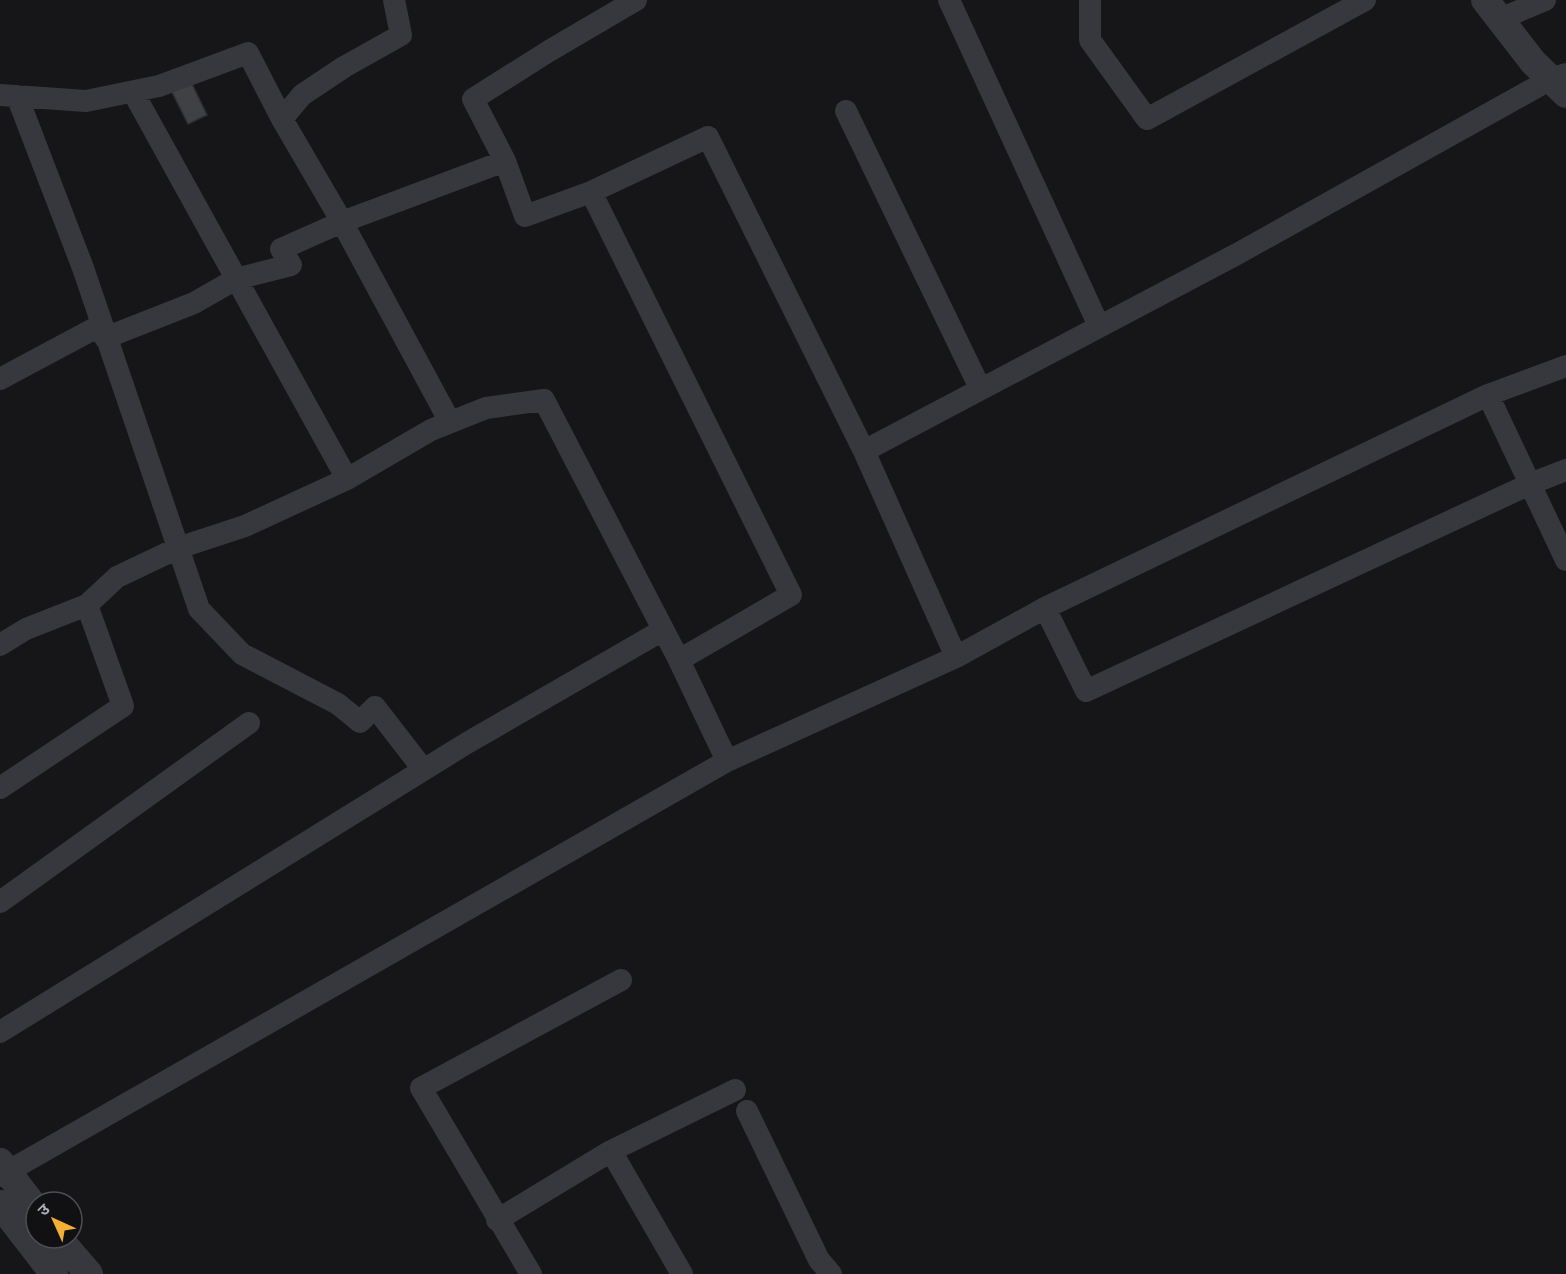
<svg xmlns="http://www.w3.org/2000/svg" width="1566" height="1274" font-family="'Nunito Sans','Noto Sans Devanagari',sans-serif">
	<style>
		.building { fill: #404145; stroke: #303034; stroke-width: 1.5 }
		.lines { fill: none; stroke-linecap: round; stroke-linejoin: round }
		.minor { stroke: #37383d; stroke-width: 22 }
		.tertiary { stroke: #37383d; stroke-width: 28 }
	</style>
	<rect width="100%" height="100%" fill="#161618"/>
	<path class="building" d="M189,78l18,37 -19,9 -18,-36z"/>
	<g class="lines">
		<path class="minor" d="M636,0l-87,51 -76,48 32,62 20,55 66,-24 200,403 -112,65 48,101
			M949,0l150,326
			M1090,0v40l57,79 218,-119
			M1500,19l45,-19
			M133,92l214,387
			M0,95l86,6 73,-15 89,-33 34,66 60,103 108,200
			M17,96l66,172 116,341 43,45 96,50 22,18 15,-15 48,62
			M846,111l134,277
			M282,119l20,-24 42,-28 57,-32 -7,-35
			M591,192l117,-55 156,314
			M105,338l89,-35 42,-24 55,-14 -10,-16 61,-27 163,-61
			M0,379l101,-54
			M1488,395l78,165
			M1045,608l41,83 444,-207 36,-14
			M0,645l26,-16 61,-24 30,-28 61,-29 67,-22 102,-47 84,-49 55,-22 58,-8 135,260
			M956,657l-92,-206 373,-197 314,-175 15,-5
			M0,788l123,-82 -36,-101
			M0,902l249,-179
			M0,1032l467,-289 196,-113
			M747,1111l72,149 12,14
			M611,1151l71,123
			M0,1176l727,-415 229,-104 89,-49 443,-213 78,-29
			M497,1220l114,-69 124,-61
			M531,1274l-110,-186 200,-108"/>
		<path class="tertiary" d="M1485,0l48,62 33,32
			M0,1162l36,47
			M0,1204l54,70
			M58,1238l31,36"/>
	</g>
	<g transform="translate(54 1220) rotate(315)"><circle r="28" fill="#111113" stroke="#4d4f55" stroke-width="1.5"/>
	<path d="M0-4.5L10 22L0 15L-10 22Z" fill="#f2b134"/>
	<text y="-9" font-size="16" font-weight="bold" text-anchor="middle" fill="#a8adb8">उ</text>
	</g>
</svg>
